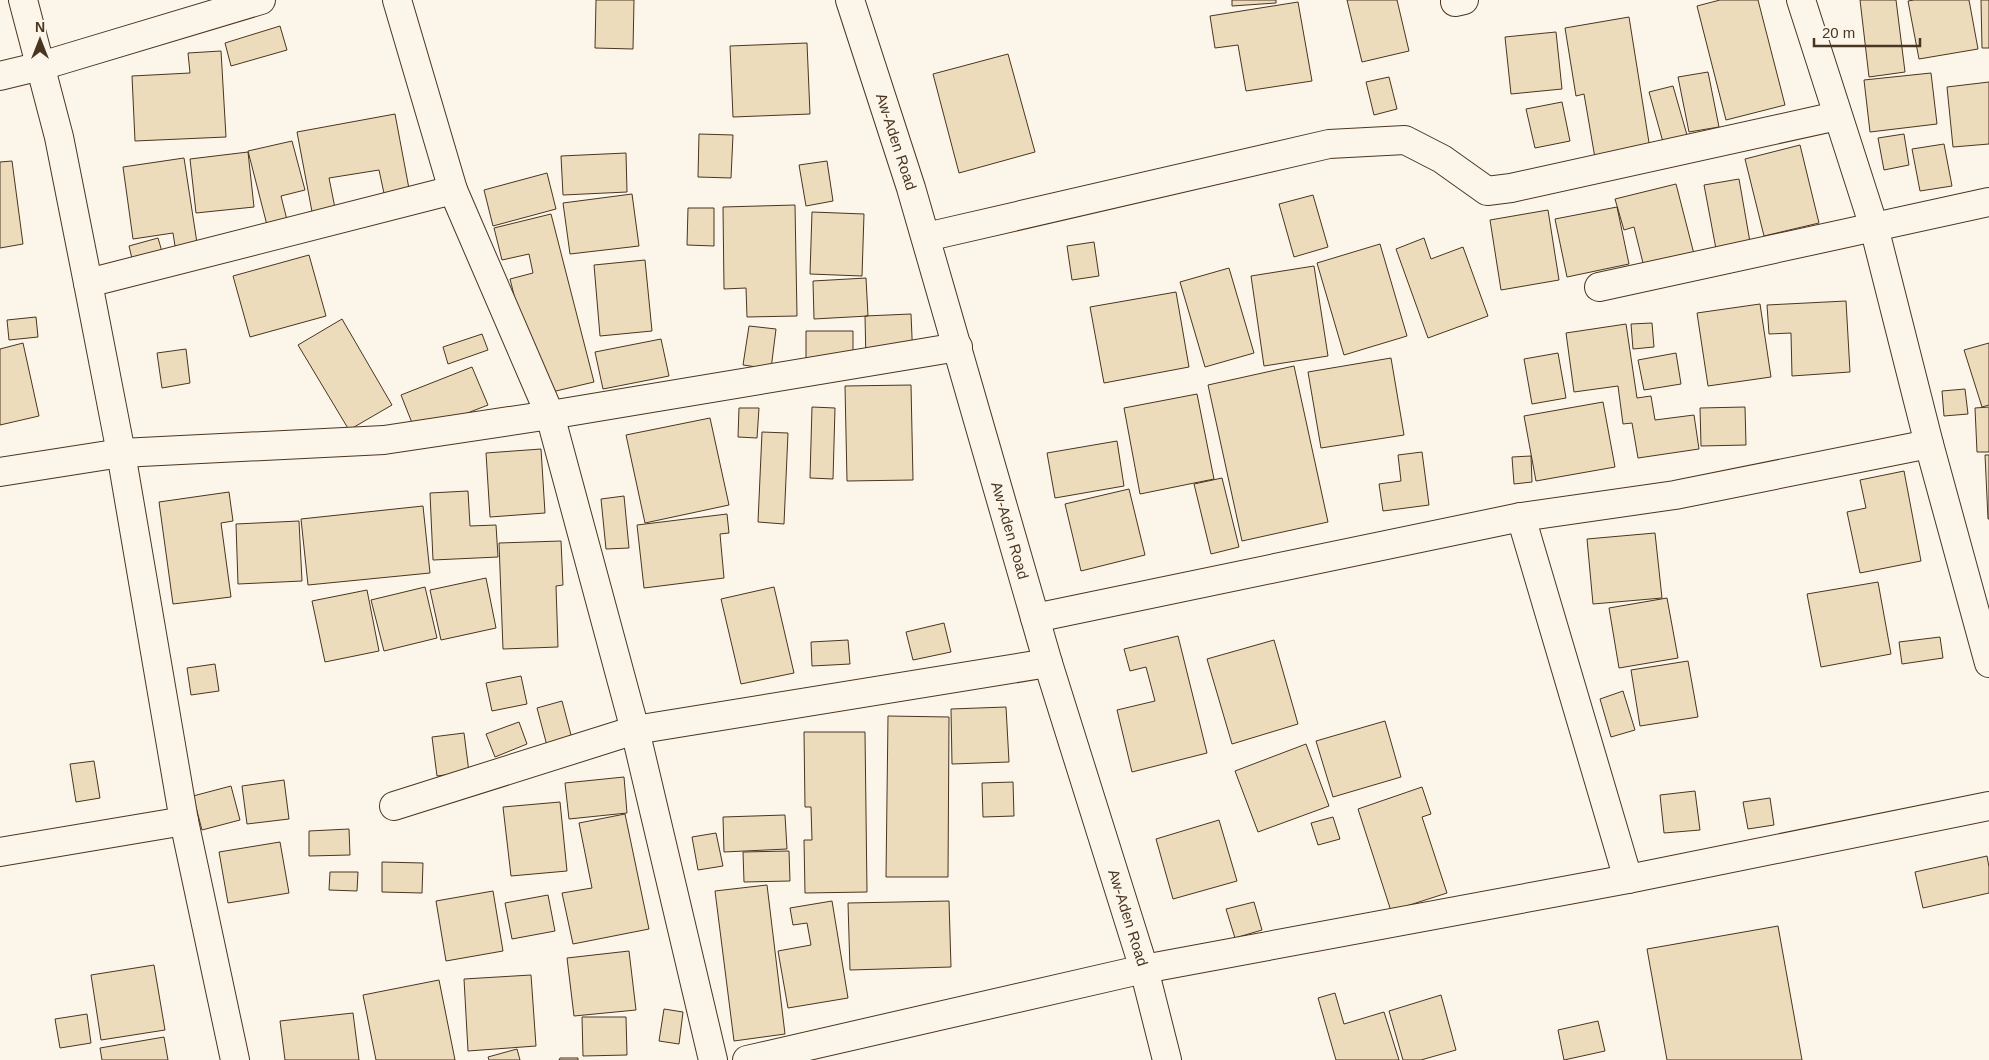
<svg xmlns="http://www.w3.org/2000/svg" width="1989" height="1060" font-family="Arial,sans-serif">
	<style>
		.building { fill: #ecdcbc; stroke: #4a3520 }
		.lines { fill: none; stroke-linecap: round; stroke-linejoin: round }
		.minor-casing { stroke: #4a3520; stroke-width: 30 }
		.minor { stroke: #fbf6e9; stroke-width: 28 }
		.labels { text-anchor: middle; stroke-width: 4; stroke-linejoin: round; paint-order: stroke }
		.street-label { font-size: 15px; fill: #4a3520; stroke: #fbf6e9 }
	</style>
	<rect width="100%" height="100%" fill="#fbf6e9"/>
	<path class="building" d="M596,0h38l-1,49 -38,-1z
		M1232,0h44v3l-44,3z
		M1347,0h50l12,51 -47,11z
		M1720,0h38l27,105 -59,15 -29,-114z
		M1860,0h36l9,72 -36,5z
		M1914,0h55l9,49 -59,10 -11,-58z
		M1981,0h8v48h-7z
		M1298,2l14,79 -66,10 -8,-46 -23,3 -5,-32z
		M1629,17l21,132 -55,9 -11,-64 -8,2 -11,-68z
		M280,26l7,24 -56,16 -6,-23z
		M1556,32l6,57 -51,5 -6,-57z
		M807,43l3,71 -77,3 -3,-71z
		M221,51l5,86 -91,4 -3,-65 58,-3 -2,-20z
		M1008,54l27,98 -76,21 -26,-99z
		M1708,72l11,55 -30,5 -11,-55z
		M1931,73l6,51 -67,8 -6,-52z
		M1389,77l8,32 -23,6 -8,-33z
		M1989,82v62l-36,3 -6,-60z
		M1673,86l14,49 -24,7 -14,-50z
		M1562,102l8,39 -35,7 -9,-39z
		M395,114l15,80 -25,4 -6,-28 -50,8 7,35 -23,4 -16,-85z
		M699,134l34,1 -2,43 -33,-1z
		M1904,134l5,31 -25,5 -6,-32z
		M292,141l13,49 -24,6 7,28 -20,5 -20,-78z
		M1944,144l8,42 -32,5 -8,-42z
		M1800,145l19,78 -55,13 -19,-77z
		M248,152l6,55 -58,6 -6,-54z
		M626,153l1,39 -64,3 -2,-39z
		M184,158l13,85 -22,3 -2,-13 -40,6 -10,-72z
		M12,161l11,83 -23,4v-86z
		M827,161l6,40 -27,5 -7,-41z
		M547,173l9,36 -63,17 -9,-36z
		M1739,179l11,63 -34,7 -12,-64z
		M1676,184l18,70 -50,13 -10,-40 -10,3 -9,-31z
		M632,194l7,52 -69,8 -7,-51z
		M1313,195l15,52 -34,10 -15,-53z
		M795,205l2,111 -50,1 -1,-29 -22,1 -1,-82z
		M1617,207l12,57 -62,13 -12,-58z
		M688,208h26v38l-27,-1z
		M1548,210l11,70 -58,10 -11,-70z
		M812,212l52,2 -2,62 -52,-2z
		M551,214l43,168 -55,13 -29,-116 23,-6 -4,-19 -27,6 -8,-32z
		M158,238l5,17 -30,8 -4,-17z
		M1424,238l7,21 32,-12 25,69 -60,22 -32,-89z
		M1094,242l5,34 -27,4 -5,-34z
		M1380,244l27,92 -63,19 -27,-92z
		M309,255l17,61 -76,21 -17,-61z
		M645,260l7,71 -52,5 -6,-71z
		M1314,266l14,90 -64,10 -13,-90z
		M1229,268l25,85 -49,14 -25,-85z
		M866,278l2,38 -54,3 -1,-38z
		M1176,292l13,75 -85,16 -14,-76z
		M1846,301l4,71 -58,4 -1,-43 -22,1 -2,-29z
		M1760,304l11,73 -63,9 -11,-73z
		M911,314l2,46 -47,2 -1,-46z
		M36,317l2,20 -29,3 -2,-20z
		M342,319l50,86 -43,25 -51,-85z
		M1652,323l2,24 -21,2 -2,-25z
		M1626,324l11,74 14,-2 4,24 39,-5 5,34 -61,9 -6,-35 -9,1 -5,-38 -44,6 -8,-59z
		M749,326l27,3 -5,40 -28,-4z
		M806,331h47v31h-47z
		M482,334l6,16 -40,14 -5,-17z
		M661,339l8,37 -66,13 -8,-37z
		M23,343l16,73 -39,9v-76z
		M1989,343v62l-7,2 -18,-57z
		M186,349l4,34 -28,5 -5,-35z
		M1558,353l8,45 -34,6 -8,-45z
		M1676,353l5,31 -37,6 -6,-30z
		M1391,358l13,77 -83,13 -13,-76z
		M1294,366l34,156 -86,19 -34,-156z
		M472,367l16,38 -72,28 -15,-38z
		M911,385l2,95 -66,1 -2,-95z
		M1965,389l3,25 -24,2 -2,-25z
		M1197,394l17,85 -74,15 -16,-86z
		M1603,402l12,65 -79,14 -12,-65z
		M812,407l23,1 -2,71 -23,-1z
		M1745,407l1,38 -45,1 -1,-38z
		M1989,407v45h-12l-2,-44z
		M739,408h20l-2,30 -19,-1z
		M710,418l19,87 -84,18 -19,-88z
		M762,432l26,1 -4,91 -26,-2z
		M1117,441l7,45 -69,12 -8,-45z
		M541,449l4,64 -55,4 -4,-64z
		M1422,452l7,53 -46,6 -4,-27 22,-3 -3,-26z
		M1985,455h4v64h-1z
		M1531,456l1,26 -18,2 -2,-27z
		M1904,471l17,90 -61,12 -13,-61 19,-4 -6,-28z
		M1222,478l17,69 -28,7 -17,-70z
		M1129,489l16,66 -64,16 -16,-67z
		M468,491l2,35 26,-1 2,32 -65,3 -3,-67z
		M229,492l4,29 -12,2 10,74 -58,7 -14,-102z
		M624,496l5,52 -23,1 -5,-50z
		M423,506l7,67 -122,12 -7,-66z
		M727,514l2,19 -9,1 4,44 -80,10 -7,-63z
		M299,521l3,60 -64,3 -2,-60z
		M1655,533l7,65 -69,6 -6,-65z
		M561,541l2,44 -7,1 2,61 -55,2 -4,-106z
		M486,578l10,50 -55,12 -11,-50z
		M1878,582l13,72 -70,13 -14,-73z
		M425,587l12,51 -53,13 -13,-51z
		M774,587l20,86 -53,11 -20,-85z
		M367,590l12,61 -54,11 -13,-61z
		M1667,598l11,60 -59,10 -10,-60z
		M944,623l7,29 -38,8 -7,-28z
		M1178,636l29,117 -75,19 -15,-62 38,-9 -9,-34 -16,4 -6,-22z
		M1940,637l3,21 -41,6 -3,-22z
		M848,640l2,24 -38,2 -1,-24z
		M1274,640l24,84 -66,20 -25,-85z
		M1688,661l10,56 -58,9 -9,-56z
		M215,664l4,27 -28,4 -4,-27z
		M521,676l6,28 -35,7 -6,-28z
		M1623,691l12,39 -24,7 -11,-38z
		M562,701l13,49 -25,7 -13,-49z
		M1006,707l3,55 -57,2 -1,-55z
		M888,716l61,1 -1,160h-62z
		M1385,721l16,56 -68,20 -17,-56z
		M519,722l8,22 -32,13 -9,-23z
		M804,732h61l2,160 -62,1 -1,-53h8l-1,-33h-6z
		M464,733l5,39 -32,4 -5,-39z
		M1306,744l23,62 -71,26 -23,-61z
		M94,761l6,37 -24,4 -6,-38z
		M624,777l3,36 -58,6 -4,-36z
		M284,780l5,39 -42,5 -5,-38z
		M1013,782l1,34 -31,1 -1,-34z
		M231,786l9,34 -38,10 -9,-34z
		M1422,787l9,27 -9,3 25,76 -56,18 -33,-102z
		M1695,791l5,39 -36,3 -4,-38z
		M1770,798l4,27 -26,4 -5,-27z
		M560,802l7,69 -56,5 -8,-69z
		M625,814l24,115 -76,15 -11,-51 30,-5 -13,-65z
		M785,815l2,34 -63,3 -1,-35z
		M1333,817l7,22 -22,6 -7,-22z
		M1219,820l18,61 -64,18 -17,-60z
		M349,829l1,26 -41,1v-25z
		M716,833l7,33 -25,4 -6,-33z
		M280,842l9,51 -61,10 -9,-51z
		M789,851l1,30 -46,1 -1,-30z
		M1987,856l2,11v26l-66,15 -8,-36z
		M382,862l41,1 -1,30 -40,-1z
		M330,872h28l-1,19 -28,-1z
		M767,885l18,149 -51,7 -19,-150z
		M493,891l10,60 -57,10 -10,-60z
		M548,895l7,36 -43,8 -7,-36z
		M832,901l16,97 -60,10 -10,-57 33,-6 -4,-22 -14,2 -3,-17z
		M949,901l2,66 -101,3 -2,-67z
		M1254,902l8,28 -27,8 -9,-29z
		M1778,926l24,134h-135l-20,-111z
		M629,951l7,59 -62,6 -7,-58z
		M154,965l11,65 -64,10 -10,-65z
		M531,975l5,71 -68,5 -4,-72z
		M439,980l16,80h-79l-13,-65z
		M1335,993l9,31 40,-12 15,48h-63l-18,-62z
		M1441,995l15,55 -35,10h-18l-14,-49z
		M664,1009l19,3 -4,32 -20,-3z
		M353,1013l6,47h-74l-5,-39z
		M87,1014l4,29 -31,5 -5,-29z
		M582,1017h44l1,38 -44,1z
		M1598,1021l7,30 -41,9 -6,-30z
		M164,1037l4,23h-66l-2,-12z
		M517,1049l3,11h-31l-1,-3z
		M560,1058h18v2h-19z"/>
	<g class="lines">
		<g class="minor-casing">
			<g id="minor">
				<path d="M23,0l36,137 29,146 33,170 63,368 51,239"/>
				<path d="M397,0l56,190 97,225 85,315 78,330"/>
				<path id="s1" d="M850,0l61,188 137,475 96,306 23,91"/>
				<path d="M1801,0l73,227 55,217 60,219"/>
				<path d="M1455,2l9,-2"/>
				<path d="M0,76l41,-10 220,-66"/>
				<path d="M926,237l403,-93 76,-4 37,19 45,32 24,-3 326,-72"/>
				<path d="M88,283l365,-93"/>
				<path d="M1599,287l390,-85"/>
				<path d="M0,472l121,-19 263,-13 166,-25 408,-68"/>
				<path d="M1521,517l107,362"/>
				<path d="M1035,618l486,-101 154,-22 254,-51"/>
				<path d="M394,806l241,-76 413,-67"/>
				<path d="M0,852l184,-31"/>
				<path d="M747,1060l397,-91 484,-90 361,-73"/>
			</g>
		</g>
		<use href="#minor" class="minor"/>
	</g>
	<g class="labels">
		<g class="street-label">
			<text dy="5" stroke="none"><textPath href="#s1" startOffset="149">Aw-Aden Road</textPath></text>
			<text dy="5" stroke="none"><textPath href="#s1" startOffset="554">Aw-Aden Road</textPath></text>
			<text dy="5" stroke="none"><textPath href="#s1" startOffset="959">Aw-Aden Road</textPath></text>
		</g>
	</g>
	<g transform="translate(40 40)" stroke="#fbf6e9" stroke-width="4" paint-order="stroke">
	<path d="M0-4L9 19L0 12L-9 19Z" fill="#4a3520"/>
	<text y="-8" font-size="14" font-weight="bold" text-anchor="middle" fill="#4a3520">N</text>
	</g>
	<path d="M1814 38v8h106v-8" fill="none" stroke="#4a3520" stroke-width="2.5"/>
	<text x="1822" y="38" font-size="15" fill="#4a3520" stroke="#fbf6e9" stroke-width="4" paint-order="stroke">20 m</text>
</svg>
